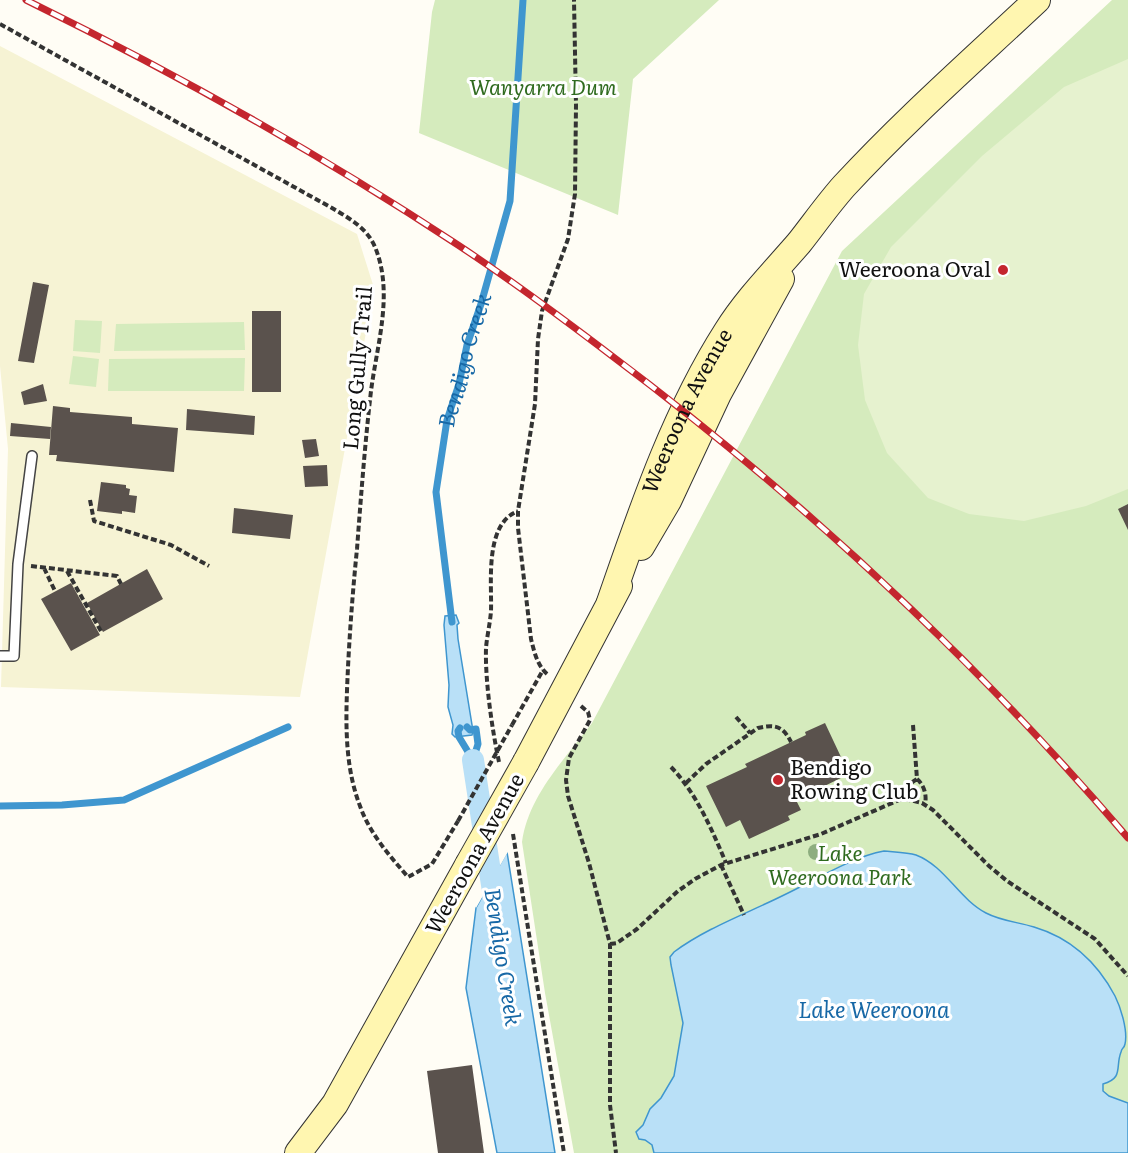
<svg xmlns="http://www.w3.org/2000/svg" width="1128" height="1153" font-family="Literata,serif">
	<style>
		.farmland { fill: #f6f3d4 }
		.green { fill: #d5ebbd }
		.pitch { fill: #e6f2cf }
		.water { fill: #b9e0f7; stroke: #3f96cf; stroke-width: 1.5 }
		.pier { fill: #fffdf5 }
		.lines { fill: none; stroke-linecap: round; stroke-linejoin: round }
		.stream { stroke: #3f96cf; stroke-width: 7 }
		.canal { stroke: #b9e0f7; stroke-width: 22 }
		.building { fill: #5a524d }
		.service-casing { stroke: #444; stroke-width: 12 }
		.secondary-casing { stroke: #333; stroke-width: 28 }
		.path { stroke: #333; stroke-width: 4; stroke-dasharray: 6 3; stroke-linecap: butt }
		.service { stroke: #fff; stroke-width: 9 }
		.secondary { stroke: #fff6b0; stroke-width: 26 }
		.rail-casing { stroke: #c4262e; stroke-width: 7 }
		.rail { stroke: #fff; stroke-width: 4.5; stroke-dasharray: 14; stroke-linecap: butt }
		.secondary-bridge-casing { stroke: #333; stroke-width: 28; stroke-linecap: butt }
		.path-bridge { stroke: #333; stroke-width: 4; stroke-dasharray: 6 3; stroke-linecap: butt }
		.secondary-bridge { stroke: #fff6b0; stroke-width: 26 }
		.tree { fill: #8dad7f }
		.poi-dot { fill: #c4262e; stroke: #fff; stroke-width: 2 }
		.labels { text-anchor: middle; stroke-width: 6; stroke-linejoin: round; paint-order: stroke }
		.park-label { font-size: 21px; font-style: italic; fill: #2f6b1f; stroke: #fff }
		.poi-label { font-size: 21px; fill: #111; stroke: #fff; text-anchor: end }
		.street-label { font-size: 21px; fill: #111; stroke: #fff }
		.water-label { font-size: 22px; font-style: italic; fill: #1768a6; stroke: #fff }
	</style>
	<rect width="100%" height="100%" fill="#fffdf5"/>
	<path class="farmland" d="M0,46l357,188 17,54 -74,409 -299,-10 7,-238 -8,-83z"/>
	<path class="green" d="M435,0h284l-86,79 -15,136 -199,-82 13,-121z
		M1112,0h16v1153h-554l-29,-160 -23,-151c6,-46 43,-83 70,-119l250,-472z
		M75,320l27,1 -2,32 -27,-2z
		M244,322l1,28 -131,1 2,-27z
		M73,356l26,3 -3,28 -27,-3z
		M245,358l-1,33h-136l1,-32z"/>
	<path class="pitch" d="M1128,59v430l-42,17 -62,15 -55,-7 -41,-16 -41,-45 -22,-53 -7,-55 6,-51 27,-47 91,-91 82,-69z"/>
	<path class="water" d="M456,615l3,8 -2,2 1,14 15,92 -1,4 -17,2 -3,-3 1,-9 -5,-18 1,-22 -5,-60 1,-9z
		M884,851c10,1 23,1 32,4 29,11 43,44 70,58 15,8 32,9 48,14 37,11 63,35 81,69 6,12 13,35 10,48 -1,5 -3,3 -4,8 -6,15 3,26 -18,32v7l6,5 19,7v50h-474l-2,-8 -7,-5 -6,-1 -3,-7 7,-7 7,-16 11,-11 13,-22 9,-53 -12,-58 -1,-8 4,-5c32,-24 74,-39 110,-57 30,-14 67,-38 100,-44z
		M507,852l48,301h-58l-31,-165 10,-80z"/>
	<path class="pier" d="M507,849l2,1 -33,58 -1,-4z"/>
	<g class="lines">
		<g class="stream">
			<path id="s1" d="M452,622l-16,-130 11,-72 12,-36 8,-39 14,-41 29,-103 13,-201"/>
			<path d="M467,727l3,3 6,-1 2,15 -5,16"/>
			<path d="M460,728l-2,3 1,6 14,23"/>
			<path d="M0,806l62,-1 62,-5 164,-73"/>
		</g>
		<path class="canal" d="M473,760l23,151"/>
	</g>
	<path class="building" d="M33,282l16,3 -15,78 -16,-2z
		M252,311h29v81h-29z
		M43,384l4,17 -23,4 -3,-13z
		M53,406l17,2v4l62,5v7l46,4 -4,44 -118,-11 1,-6h-8z
		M187,409l68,7 -1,19 -68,-5z
		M11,423l40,4 -1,12 -40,-3z
		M316,439l3,17 -14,2 -3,-18z
		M327,465l1,21 -23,1 -2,-21z
		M101,482l25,3v3l4,1 -1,6 8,1 -2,17 -13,-2v3l-25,-3z
		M1128,504v26l-10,-21z
		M234,508l59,7 -3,24 -58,-6z
		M147,569l16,30 -60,33 -16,-29z
		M71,583l29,52 -29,16 -30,-52z
		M825,723l24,51 -53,26 5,10 -13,6 2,4 -41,19 -9,-19 -14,7 -20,-41 41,-19 -2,-3 61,-29 -1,-3z
		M472,1065l12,88h-46l-11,-82z"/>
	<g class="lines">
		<g class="service-casing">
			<path id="service" d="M0,656h14l4,-92 14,-108"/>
		</g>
		<g class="secondary-casing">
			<g id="secondary">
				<path d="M641,547l27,-46 50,-107 63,-115"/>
				<path id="s2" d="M610,602c32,-92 64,-188 117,-271 20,-32 47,-59 72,-88 15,-19 29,-39 45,-57 61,-66 128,-125 193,-186"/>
				<path d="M526,762l93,-176"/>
				<path d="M298,1153l37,-49 133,-239"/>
			</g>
		</g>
		<path class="path" d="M0,24l332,184c17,10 35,20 43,39 19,46 2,97 -4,144 -6,52 -10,105 -14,158 -4,39 -7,79 -9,118 -2,46 -5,95 12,139 10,28 29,49 48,71l24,-13 26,-43
			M90,500l4,21 77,24 38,21
			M31,566l86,10 4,8
			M44,568l11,23
			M67,571l35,62
			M547,674c-10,-9 -13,-23 -16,-35l-13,-111v-17l17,-107 3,-65 4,-28 26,-72 7,-45 1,-89 -2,-105
			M581,706l7,6 2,8 -21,38 -3,22 2,16 21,67 21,81v161l6,48
			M736,717l14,16
			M512,725l31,-55
			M913,725l4,54c7,6 10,16 8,25
			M499,762c-7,-33 -14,-81 -13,-114 1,-12 4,-24 5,-37 1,-28 -7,-87 27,-100
			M671,767c26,27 41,63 55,96
			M686,783l20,-19 52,-36c17,-4 25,-2 33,14
			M905,799l6,-16 6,-4
			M513,834l51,319
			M721,865l23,50
			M610,944l7,-1 20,-14 41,-38 17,-12 26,-14 100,-31 78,-34 6,-1 17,4 11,7 56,56 18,15 88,58 33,37"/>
		<use href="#service" class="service"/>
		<use href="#secondary" class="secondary"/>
		<g class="rail-casing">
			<path id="rail" d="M26,0c149,73 294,154 432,245 53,35 104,73 154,111 188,141 363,303 516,482"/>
		</g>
		<use href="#rail" class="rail"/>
		<g class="secondary-bridge-casing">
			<path id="secondary-bridge" d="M468,865l58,-103"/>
		</g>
		<path class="path-bridge" d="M458,821l54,-96"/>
		<use href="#secondary-bridge" class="secondary-bridge"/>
	</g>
	<circle class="tree" cx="816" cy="852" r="8"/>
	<g class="poi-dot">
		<circle cx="1003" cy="270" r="6"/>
		<circle cx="778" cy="780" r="6"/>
	</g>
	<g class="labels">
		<g class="park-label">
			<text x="543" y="95">Wanyarra Dum</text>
			<text x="840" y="861">Lake<tspan x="840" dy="24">Weeroona Park</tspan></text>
		</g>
		<g class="poi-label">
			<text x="991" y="277">Weeroona Oval</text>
			<text x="790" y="775" text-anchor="start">Bendigo<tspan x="790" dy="24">Rowing Club</tspan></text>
		</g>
		<g class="street-label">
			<text transform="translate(358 368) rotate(-85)" y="7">Long Gully Trail</text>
			<text dy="7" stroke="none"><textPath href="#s2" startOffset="206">Weeroona Avenue</textPath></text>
			<text transform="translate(475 854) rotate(-61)" y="7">Weeroona Avenue</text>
		</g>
		<g class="water-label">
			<text dy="8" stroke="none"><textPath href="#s1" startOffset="266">Bendigo Creek</textPath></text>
			<text transform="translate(503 957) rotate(81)" y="8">Bendigo Creek</text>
			<text x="874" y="1018">Lake Weeroona</text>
		</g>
	</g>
</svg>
